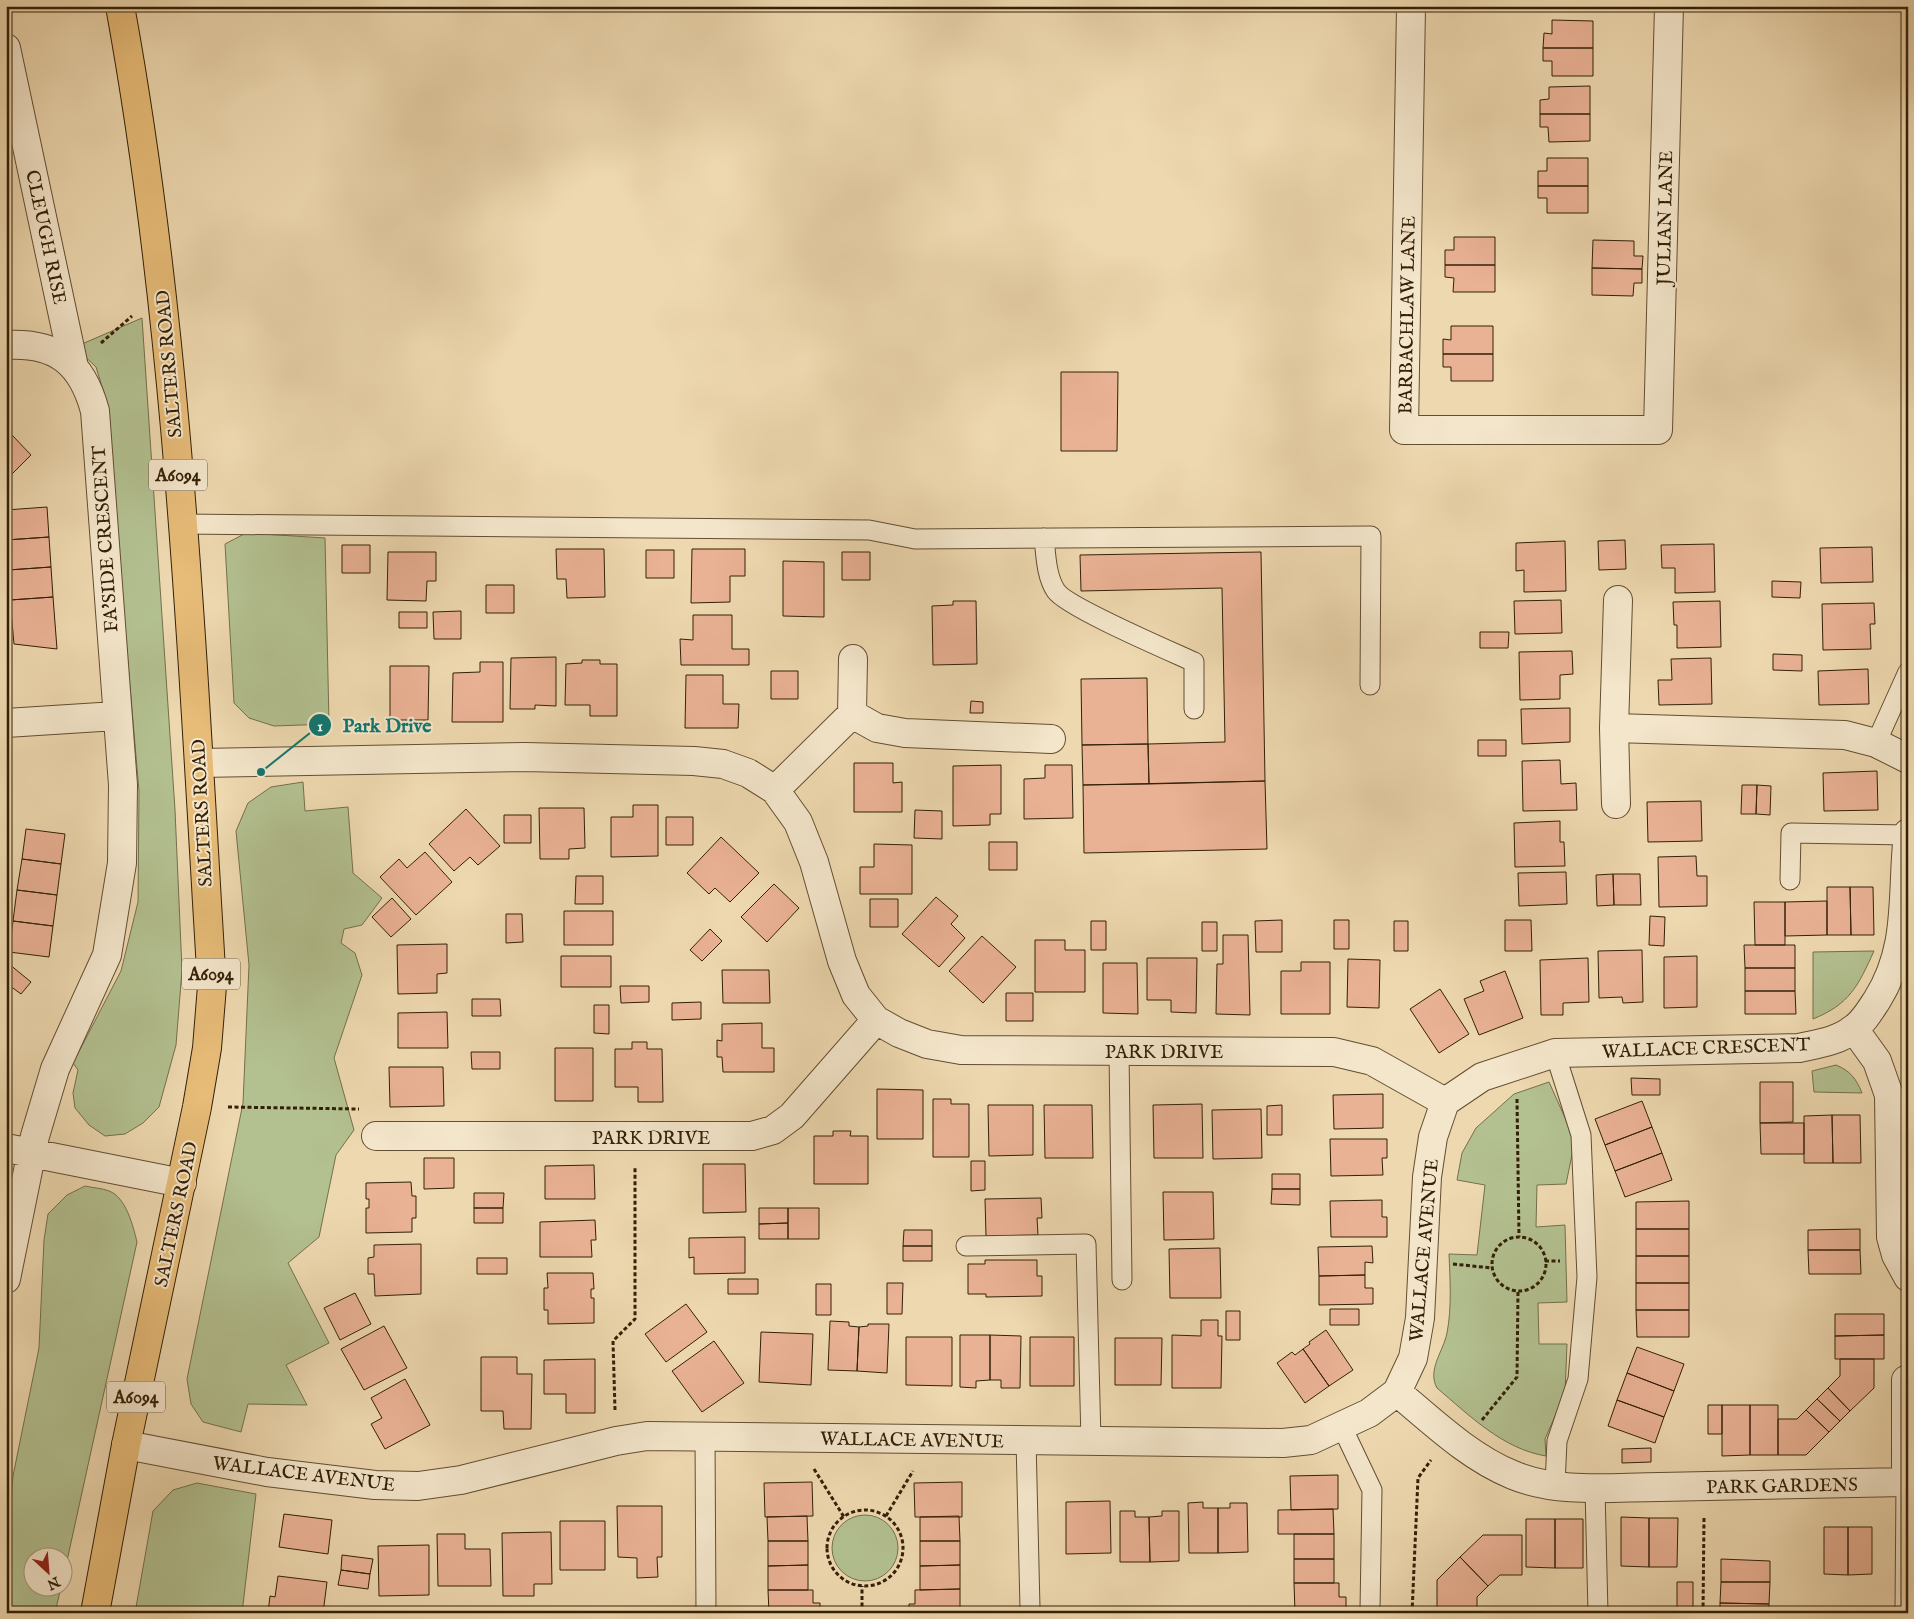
<svg xmlns="http://www.w3.org/2000/svg" width="1914" height="1619" font-family="'IM FELL English',serif">
	<style>
		.green { fill: #b3c090; stroke: #73704c }
		.building { fill: #eab295; stroke: #332007 }
		.lines { fill: none; stroke-linecap: round; stroke-linejoin: round }
		.lane-casing { stroke: #624e31; stroke-width: 21 }
		.street-casing { stroke: #624e31; stroke-width: 30 }
		.primary-casing { stroke: #332007; stroke-width: 30 }
		.path { stroke: #332007; stroke-width: 3; stroke-dasharray: 4 2.5; stroke-linecap: butt }
		.lane { stroke: #f4e6cb; stroke-width: 19 }
		.street { stroke: #f4e6cb; stroke-width: 28 }
		.primary { stroke: #e7bc78; stroke-width: 28 }
		.labels { text-anchor: middle; stroke-width: 4; stroke-linejoin: round; paint-order: stroke }
		.shield { fill: #f4e6cb; stroke: #6d5b42; stroke-width: 1 }
		.shield-label { font-size: 18px; font-weight: bold; fill: #332007 }
		.street-label { font-size: 19px; fill: #332007; stroke: #f4e6cb }
		.leader { fill: none; stroke: #0f766e; stroke-width: 2 }
		.callout-dot { fill: #0f766e; stroke: #f4e6cb; stroke-width: 2 }
		.mark-label { font-size: 15px; text-anchor: middle; font-weight: bold; fill: #fff }
		.callout-label { font-size: 20px; text-anchor: middle; font-weight: bold; fill: #0f766e; stroke: #f4e6cb; stroke-width: 4; stroke-linejoin: round; paint-order: stroke }
	</style>
	<rect width="100%" height="100%" fill="#eed8af"/>
	<filter id="stains"><feTurbulence type="fractalNoise" baseFrequency=".004" numOctaves="4"/><feColorMatrix values="0 0 0 0 .2 0 0 0 0 .09 0 0 0 0 .02 0 0 0 .5 -.17"/></filter>
	<radialGradient id="worn" r=".72"><stop offset=".6" stop-color="#630" stop-opacity="0"/><stop offset="1" stop-color="#630" stop-opacity=".3"/></radialGradient>
	<path class="green" d="M142,318l33,492 7,160 -6,75 -17,62 -16,16 -18,11 -20,2 -16,-11 -14,-17 -2,-15 5,-23 -5,-7 48,-92 17,-69 1,-111 -34,-395 -9,-29 -21,-20z
		M246,533l79,5 4,186 -55,2 -25,-8 -15,-15 -9,-159z
		M303,782l2,29 43,-4 5,66 29,25 -20,27 -18,4 -3,14 14,10 7,22 -28,83 20,72 -18,25 -17,82 -31,26 41,80 -43,22 21,40 -59,-1 -7,28 -38,-10 -12,-18 -4,-25 56,-276 6,-138 -13,-134 12,-28 23,-16z
		M1874,951c-16,35 -24,53 -61,68v-67z
		M1836,1065c14,6 20,13 26,28l-48,-1 -2,-21z
		M1549,1082l26,58 -9,44 -29,1 -1,42 29,-2 2,77 -29,1 1,41h28l-2,49 -20,46 1,17c-43,-7 -76,-40 -109,-68 -10,-18 6,-36 10,-55 5,-26 3,-54 2,-79l28,1 8,-70 -28,-5 5,-27 14,-25 38,-34z
		M85,1186c8,2 17,2 24,5 17,6 24,35 28,51l-74,337 -1,-23h-30v30l29,1 -6,26h-49v-53l7,-84 26,-128 5,-108 4,-26 19,-19z
		M197,1483l59,11 -14,119h-107l18,-102 20,-21z
		M832 1548a33 33 0 1 1 66 0a33 33 0 1 1-66 0Z"/>
	<path class="building" d="M1552,20l41,1v27h-50l1,-15 8,1z
		M1543,48h50v28h-41v-15h-9z
		M1590,86v28h-50v-14l9,-1v-12z
		M1540,114h50v27l-41,1 -1,-15h-8z
		M1547,158h41v28h-50v-15h9z
		M1538,186h50v27h-41v-15h-9z
		M1454,237h41v28h-50v-15h9z
		M1593,240l41,1v15h9l-1,13 -50,-1z
		M1445,265h50v27h-42l1,-14 -9,-1z
		M1592,268l50,1v14h-8l-1,13 -41,-1z
		M1451,326h42v28h-50v-15l8,1z
		M1443,354h50v27h-42v-14h-8z
		M1061,372h57l-1,79h-56z
		M12,435l19,20 -25,25v-39z
		M47,507l2,30 -43,3v-30z
		M49,537l2,30 -43,3 -2,-30z
		M1625,540l1,29 -27,1 -1,-29z
		M1565,541l1,50 -42,1v-22l-8,1v-28z
		M1714,544l1,48 -40,1v-25h-13l-1,-23z
		M342,545h28v28h-28z
		M1872,547l1,35 -52,1 -1,-35z
		M556,549h48l1,48 -38,1 -1,-19h-9z
		M692,549h53v27h-15v26l-39,1z
		M646,550h28v28h-28z
		M388,552h48v29h-9l-1,20 -39,-1z
		M842,552h28v28h-28z
		M1261,552l4,229 -116,3 -1,-40 77,-2 -3,-154 -141,3 -1,-36z
		M783,561l41,1v55l-41,-1z
		M51,567l2,30 -43,3 -2,-30z
		M1772,581l29,1 -1,16 -28,-1z
		M486,585h28v28h-28z
		M53,597l4,52 -43,-5 -4,-44z
		M1561,600l1,33 -47,1 -1,-33z
		M953,601h23l1,63 -44,1 -1,-59 21,-1z
		M1720,601l1,46 -44,1v-23h-3l-1,-23z
		M1874,603l1,21h-5l1,25 -48,1 -1,-46z
		M461,611v28h-27l-1,-27z
		M399,612h28v16h-28z
		M693,615h39v34h17v16h-68l-1,-26 13,1z
		M1480,632h29l-1,16h-28z
		M1572,651l1,23 -13,1v24l-40,1 -1,-48z
		M1773,654l29,1v16l-29,-1z
		M556,657v49l-21,-1v4h-25l1,-51z
		M1711,658l1,46 -53,1 -1,-25h14l-1,-21z
		M582,660h18v4h17v52h-27v-11h-25l1,-41 16,-1z
		M480,662h23v60h-51l1,-49 27,-1z
		M390,666h39l-1,54h-38z
		M1868,669l1,35 -50,1 -1,-34z
		M771,671h27v28h-27z
		M686,675h37v29h16l-1,24h-53z
		M1147,678l1,66 -66,1 -1,-66z
		M971,701l12,1v11h-13z
		M1570,708v34l-48,2 -1,-35z
		M1478,740h28v16h-28z
		M1148,744l1,40 -66,1 -1,-40z
		M1560,760l1,24 15,-1 1,27 -54,1 -1,-50z
		M854,763h39v20l9,-1v30h-48z
		M1001,765v49h-11v11l-37,1v-60z
		M1045,765h27l1,53 -49,1v-40l21,-1z
		M1877,771l1,39 -54,1 -1,-38z
		M1265,781l2,68 -183,4 -1,-68z
		M1742,785h15l-1,29h-15z
		M1757,785l14,1 -1,29 -14,-1z
		M1701,801l1,40 -54,1 -1,-40z
		M633,805h25v51l-47,1v-40h22z
		M539,808h45l1,40 -16,1v10h-29z
		M466,809l34,37 -22,19 -8,-8 -16,14 -25,-27z
		M915,810l27,1v28l-28,-1z
		M504,815h27v28h-27z
		M666,817h27v28h-27z
		M1560,821v21h4l1,24 -50,1 -1,-44z
		M26,829l39,5 -4,30 -39,-5z
		M721,837l38,36 -29,29 -15,-14 -6,6 -22,-21z
		M989,842h28v28h-28z
		M874,844l38,1v49h-52v-27h14z
		M425,852l27,30 -36,33 -36,-38 19,-18 8,9z
		M1696,856l1,20h10v30l-48,1 -1,-50z
		M22,859l39,5 -4,31 -40,-5z
		M1566,872l1,32 -48,2 -1,-33z
		M1613,874l1,31 -17,1 -1,-31z
		M1613,874h27l1,31h-27z
		M576,876h27v28h-28z
		M774,884l25,24 -32,34 -26,-25z
		M1827,887h23l1,48h-24z
		M1850,887h23l1,48h-23z
		M17,890l40,5 -4,31 -40,-5z
		M936,897l22,19 -7,8 14,14 -26,29 -37,-33z
		M392,898l19,21 -20,18 -19,-20z
		M870,899h28v28h-28z
		M1827,901v34l-42,1v-34z
		M1754,902h31v43h-30z
		M564,911h49v34h-49z
		M506,914h16l1,28 -17,1z
		M1650,916l15,1 -1,29 -15,-1z
		M1282,920v32h-26l-1,-31z
		M1334,920h15v29h-15z
		M1505,920h26l1,31h-27z
		M13,921l40,5 -4,31 -40,-5z
		M1091,921h15v29h-15z
		M1394,921h14v30h-14z
		M1202,922h15v29h-15z
		M710,929l12,12 -20,20 -12,-11z
		M1223,935h25l2,80 -34,-1 1,-50h6z
		M982,936l34,31 -33,36 -34,-32z
		M1035,940h30v10h20v42h-50z
		M447,944v29l-10,1v19l-39,1 -1,-49z
		M1744,945h51v23h-50z
		M1642,950l1,52 -20,1 -1,-6 -23,1 -1,-47z
		M561,956h50v31h-50z
		M1697,956v51l-33,1v-51z
		M1147,958h50l-1,55 -25,-1v-12h-24z
		M1588,958l1,44 -26,1v12h-22l-1,-55z
		M1348,959l32,1 -1,48 -32,-1z
		M1301,962h29v52h-49v-43h20z
		M1103,963h34l1,51 -35,-1z
		M9,964l22,18 -10,12 -15,-11v-15z
		M1745,968h50v23h-50z
		M722,970h47l1,33h-47z
		M1505,971l18,47 -44,17 -15,-36 20,-8 -4,-10z
		M620,986h29v16l-28,1z
		M1440,989l29,45 -30,19 -29,-44z
		M1745,991h50l1,23h-51z
		M1006,993h27v28h-27z
		M472,999h28l1,17h-29z
		M701,1002v17l-29,1v-17z
		M594,1005h15v29l-15,-1z
		M447,1012l1,36h-50v-35z
		M762,1023v25h12v24h-51l-1,-15h-5v-17l5,1v-17z
		M632,1042h15v7h15l1,53h-25v-15h-23v-38h17z
		M555,1048h38v53h-38z
		M471,1052h29v17h-28z
		M389,1067h54l1,39 -54,1z
		M1631,1078l29,1v16h-28z
		M1760,1082h33v40l-33,1z
		M877,1089l46,1v49h-46z
		M1383,1094v34l-49,1 -1,-34z
		M933,1099h18v5h18v53h-36z
		M1642,1101l10,26 -47,18 -10,-26z
		M1202,1104l1,54h-49l-1,-53z
		M988,1105h45v50l-44,1z
		M1044,1105h48l1,53h-48z
		M1282,1105v30h-15v-29z
		M1261,1109l1,49 -49,1 -1,-49z
		M1832,1115l1,48h-29v-47z
		M1832,1115h28l1,48h-28z
		M1760,1123h44v31h-43z
		M1652,1127l10,26 -47,18 -10,-26z
		M833,1131h18l-1,5h18v48h-54v-48h19z
		M1330,1139h57v19h-5l1,17 -52,1z
		M1662,1153l10,27 -47,17 -10,-26z
		M424,1158h30v30l-30,1z
		M971,1161h14v29l-14,1z
		M703,1164h42l1,48 -43,1z
		M594,1165l1,34h-50v-33z
		M1272,1174h28v15h-28z
		M411,1182l1,14h4v22h-4v14l-46,1v-25h3v-9h-3v-16z
		M1272,1189h28v16l-29,-1z
		M1163,1192h50l1,47 -50,1z
		M474,1193h30l-1,15h-29z
		M1041,1198l1,20h-5l1,17 -52,1 -1,-37z
		M1382,1200v17h5v20h-56l-1,-36z
		M1689,1201v28h-53v-27z
		M474,1208h29v15h-29z
		M759,1208h29v15l-29,1z
		M788,1208h31v31h-31z
		M595,1220l1,20h-5l1,17h-52v-35z
		M788,1223v16h-29v-15z
		M1636,1229h53v27h-53z
		M1860,1229v21h-52v-20z
		M904,1230h28v16h-29z
		M745,1237v36l-51,1v-17l-5,1v-20z
		M421,1244v50l-46,2 -1,-22h-6v-16l6,-1v-12z
		M903,1246h29v15h-29z
		M1372,1246l1,17 -8,-1v13l-46,1 -1,-29z
		M1220,1248l1,50h-51l-1,-49z
		M1808,1250h52l1,24h-52z
		M1636,1256h53v27h-53z
		M477,1258h30v16h-30z
		M985,1260h52v16h5v20l-56,1v-3h-18v-30h17z
		M547,1273h46l1,16h-3v9h3v25l-46,1v-14h-4v-22h4z
		M1365,1275v13h8v16l-54,1v-29z
		M728,1279h30v15h-30z
		M887,1283h16l-1,31h-15z
		M1636,1283h53v27h-53z
		M816,1284h15v31h-15z
		M355,1293l16,31 -31,16 -16,-32z
		M686,1304l21,28 -41,30 -21,-28z
		M1330,1309h29v16h-29z
		M1636,1310h53v27h-52z
		M1226,1311h14v29h-14z
		M1835,1314h49v21l-49,1z
		M1201,1320h17v16h4l-1,52h-49v-53l29,1z
		M830,1321l19,1v4l10,1 -2,44 -29,-1z
		M868,1324h21l-2,49 -30,-2 2,-44 9,-1z
		M384,1326l23,42 -43,22 -23,-41z
		M1326,1330l27,40 -24,16 -26,-37 7,-5 -1,-2z
		M761,1332l52,2 -2,51 -52,-3z
		M960,1335h30v45l-14,1v7l-16,-1z
		M990,1335l31,1 -1,52h-19v-8h-11z
		M1884,1335v24h-49v-23z
		M906,1337h46v49l-46,-1z
		M1030,1337h44v49h-44z
		M1115,1338h47l-1,47h-46z
		M714,1341l30,42 -42,29 -30,-41z
		M1637,1347l47,17 -10,27 -47,-18z
		M1303,1349l26,37 -24,17 -28,-40 15,-11 3,3z
		M481,1357h36v17h15l-1,55h-27l-1,-18h-22z
		M595,1359v54h-29v-19h-22v-34z
		M1840,1359h34v29l-24,23 -22,-23 12,-12z
		M1627,1373l47,18 -10,26 -47,-17z
		M405,1379l25,46 -45,24 -14,-25 11,-6 -11,-20z
		M1828,1388l22,23 -10,10 -23,-22z
		M1817,1399l23,22 -11,11 -23,-22z
		M1617,1400l47,17 -9,26 -47,-17z
		M1708,1405h14v29h-14z
		M1722,1405h28v50l-28,1z
		M1750,1405h28v50h-28z
		M1806,1410l23,22 -23,23h-28v-36h19z
		M1651,1448v14l-29,1v-14z
		M1338,1475v34l-47,1 -1,-34z
		M812,1482l1,34 -48,1 -1,-34z
		M962,1482v35h-47l-1,-34z
		M1110,1501l1,52 -45,1v-52z
		M1203,1502v6h15v45h-29l-1,-50z
		M1230,1503h17l1,49 -30,1v-45h12z
		M617,1506h45v51h-5l1,20 -21,1v-20l-19,-1z
		M1333,1509l1,25h-56v-24z
		M1120,1511h15v6h14l1,45h-30z
		M1162,1511h17v50l-29,1 -1,-45 13,-1z
		M284,1514l48,6 -4,34 -49,-7z
		M807,1516l1,25h-40l-1,-24z
		M959,1516l1,25h-40v-24z
		M1621,1517l28,1v49l-28,-1z
		M1649,1518h29l-1,49h-28z
		M1526,1519h29v49l-29,-1z
		M1555,1519h28v49h-28z
		M560,1521h45v49h-45z
		M1824,1527h24v48l-24,-1z
		M1848,1527h24v47l-24,1z
		M551,1532l1,52h-18v12h-31l-1,-63z
		M437,1534h28v15h25l1,37h-53z
		M1294,1534h40v25h-40z
		M1483,1535h39v40h-22l-12,11 -28,-29z
		M768,1541h40v24l-40,1z
		M920,1541h40v24l-40,1z
		M429,1545v50l-50,1 -1,-50z
		M342,1555l31,4 -3,15 -29,-4z
		M1460,1557l28,29 -11,11v16h-40v-33z
		M1294,1559h40v24h-40z
		M1721,1559l49,2v21h-49z
		M808,1565v25h-40v-24z
		M960,1565v24l-40,1v-24z
		M341,1570l29,4 -2,15 -30,-4z
		M278,1576l49,6 -4,31h-55l2,-17 5,1z
		M1677,1582h16v31h-16z
		M1721,1582h49l-1,22 -49,-1z
		M1294,1583h45v14h7v16h-51z
		M960,1589v24h-51v-9h6v-14z
		M768,1590h45v13h7v10h-51z
		M1720,1603l49,1v9h-49z"/>
	<g class="lines">
		<g class="lane-casing">
			<path id="lane" d="M183,524l686,6 46,9 456,-3 -1,149
				M1044,538c2,17 2,38 12,53 11,16 114,60 138,71v47
				M1876,743l32,-71
				M1790,880l1,-47 116,2
				M1119,1051l3,229
				M966,1246l120,-2 5,197
				M1342,1427l30,63 -2,120
				M705,1436l1,177
				M1026,1440l4,168
				M1555,1485l2,-44 21,-62 9,-102 -6,-142 -26,-82
				M1595,1489l3,124
				M1905,1613l1,-131"/>
		</g>
		<g class="street-casing">
			<path id="street" d="M1411,6l-7,424h254l11,-424
				M6,48l68,319
				M6,345c51,-3 76,18 89,66l28,374 -1,78 -15,92 -52,114 -20,67 -29,143
				M1618,600l-4,128 231,7 31,8 32,16
				M852,714l25,14 28,5 146,6
				M6,723l110,-7
				M1614,728l2,76
				M199,763l326,-6 169,4 29,3 25,9 27,17 23,32 16,40 28,99 14,34 20,25 23,13 28,11 34,6 373,2 38,9 73,41
				M775,790l77,-76 1,-55
				M1854,1029l23,32 12,34 2,142 5,18 12,22
				M1445,1102l37,-25 73,-24 244,-5c18,-4 40,-7 54,-19 10,-6 18,-20 24,-29 34,-54 24,-106 31,-167
				M376,1136h376l21,-6 19,-14 84,-96
				M6,1148l176,35
				M1397,1392c36,30 72,65 116,83 46,19 99,12 147,12 82,-1 164,-3 246,-5v-102
				M126,1445l141,27 108,13 43,1 43,-6 155,-39 31,-5 636,7 28,-3 58,-27 28,-21 16,-34 7,-40 7,-141 6,-40 12,-35"/>
		</g>
		<g class="primary-casing">
			<path id="primary" d="M95,1613l31,-168 71,-338 10,-59 5,-62c-20,-327 -33,-657 -92,-980"/>
		</g>
		<path class="path" d="M101,343l31,-27
			M1517,1099l2,138
			M228,1107l131,2
			M1492 1264a27 27 0 1 1 54 0a27 27 0 1 1-54 0Z
			M1545,1261h15
			M1453,1264l39,4
			M1907,1349l1,-19
			M615,1410l-2,-69 22,-22v-151
			M1482,1420l35,-43 1,-86
			M814,1469l30,48
			M827 1548a38 38 0 1 1 76 0a38 38 0 1 1-76 0Z
			M886,1516l27,-45
			M862,1613v-27
			M1412,1613l6,-135 13,-18
			M1703,1613l1,-95"/>
		<use href="#lane" class="lane"/>
		<use href="#street" class="street"/>
		<use href="#primary" class="primary"/>
	</g>
	<g class="labels">
		<g class="shield">
			<rect x="149" y="459.5" width="58" height="31" rx="4"/>
			<rect x="182" y="958.5" width="58" height="31" rx="4"/>
			<rect x="107" y="1381.5" width="58" height="31" rx="4"/>
		</g>
		<g class="shield-label">
			<text x="178" y="481">A6094</text>
			<text x="211" y="980">A6094</text>
			<text x="136" y="1403">A6094</text>
		</g>
		<g class="street-label">
			<text transform="translate(1664 218) rotate(-89)" y="7">JULIAN LANE</text>
			<text transform="translate(47 237) rotate(78)" y="7">CLEUGH RISE</text>
			<text transform="translate(1406 315) rotate(-89)" y="7">BARBACHLAW LANE</text>
			<text transform="translate(168 364) rotate(-95)" y="7">SALTERS ROAD</text>
			<text transform="translate(104 539) rotate(-94)" y="7">FA'SIDE CRESCENT</text>
			<text transform="translate(201 813) rotate(-93)" y="7">SALTERS ROAD</text>
			<text transform="translate(1706 1047) rotate(-2)" y="7">WALLACE CRESCENT</text>
			<text x="1164" y="1058">PARK DRIVE</text>
			<text x="651" y="1144">PARK DRIVE</text>
			<text transform="translate(175 1214) rotate(-78)" y="7">SALTERS ROAD</text>
			<text transform="translate(1423 1250) rotate(-85)" y="7">WALLACE AVENUE</text>
			<text transform="translate(912 1439) rotate(1)" y="7">WALLACE AVENUE</text>
			<text transform="translate(304 1473) rotate(7)" y="7">WALLACE AVENUE</text>
			<text transform="translate(1782 1485) rotate(-1)" y="7">PARK GARDENS</text>
		</g>
	</g>
	<path class="leader" d="M261 772L320 725"/>
	<g class="callout-dot">
		<circle cx="261" cy="772" r="5"/>
		<circle cx="320" cy="725" r="12"/>
	</g>
	<g class="mark-label">
		<text x="320" y="731">1</text>
	</g>
	<g class="callout-label">
		<text x="387" y="732">Park Drive</text>
	</g>
	<rect width="1914" height="1619" fill="none" stroke="#eed8af" stroke-width="25"/>
	<rect x="8" y="8" width="1899" height="1604" fill="none" stroke="#332007" stroke-width="2.5"/>
	<rect x="12" y="12" width="1889" height="1594" fill="none" stroke="#332007"/>
	<g transform="translate(48 1572) rotate(154)"><circle r="24" fill="#f4e6cb" stroke="#a7977d"/>
	<path d="M0-4L9 19L0 12L-9 19Z" fill="#8f2418"/>
	<text y="-8" font-size="14" font-weight="bold" text-anchor="middle" fill="#332007">N</text>
	</g>
	<rect width="100%" height="100%" filter="url(#stains)"/>
	<rect width="100%" height="100%" fill="url(#worn)"/>
</svg>
